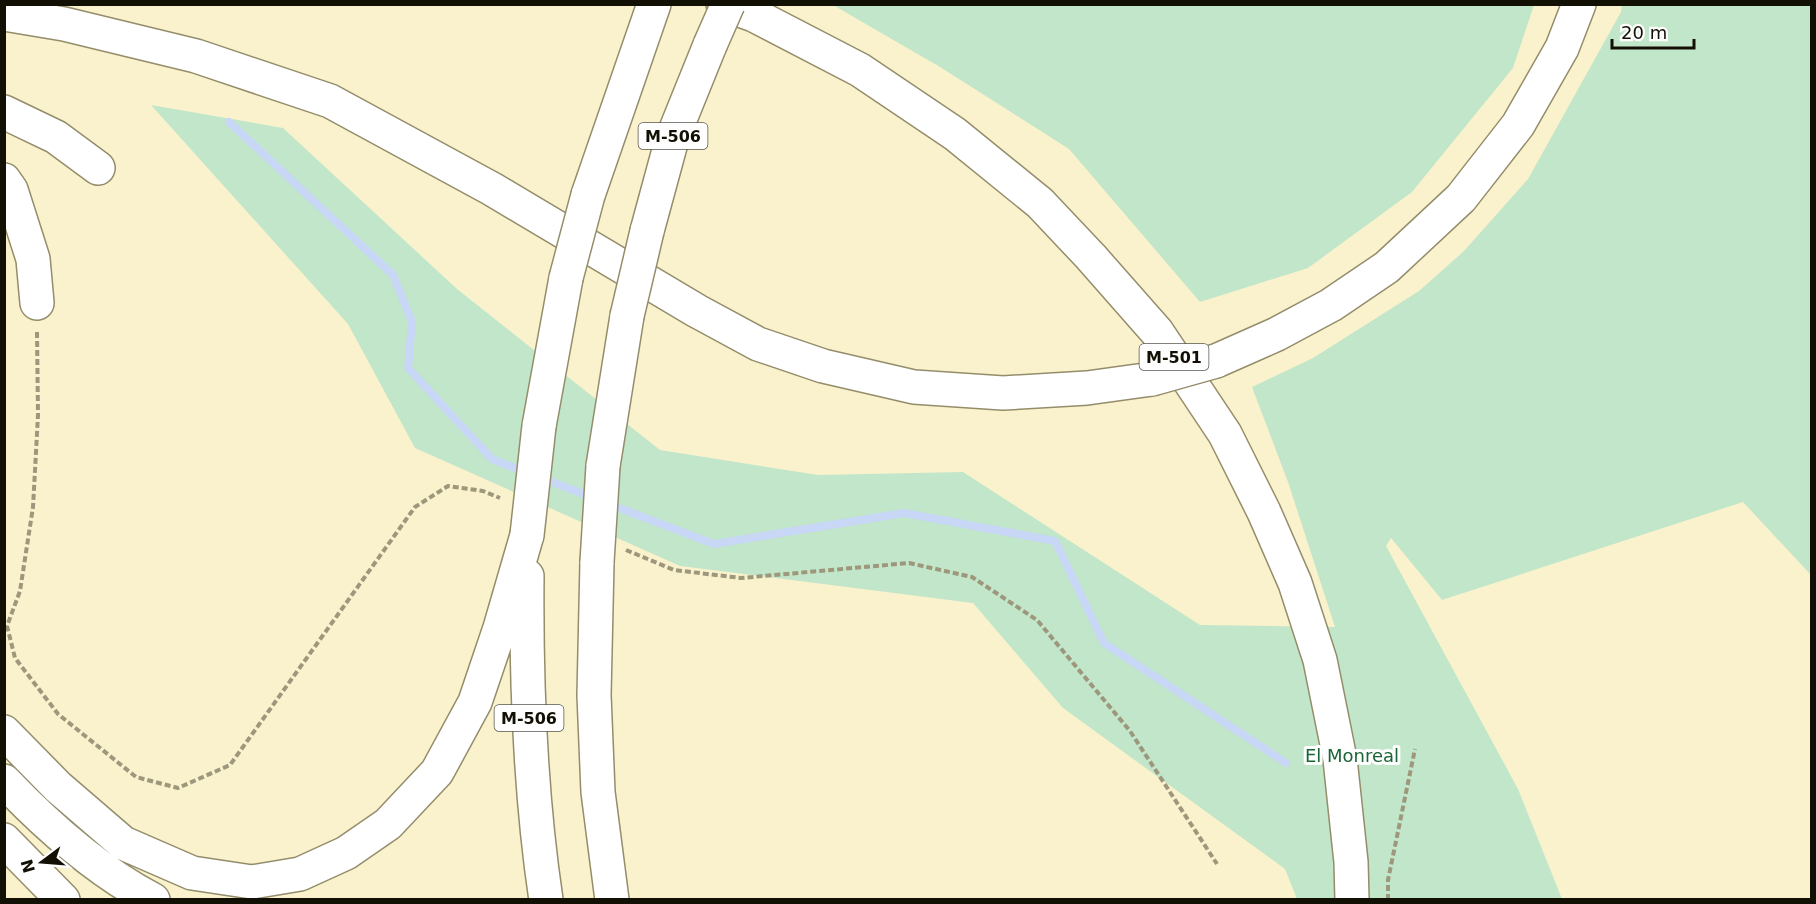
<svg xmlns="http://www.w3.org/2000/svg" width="1816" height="904" font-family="'DejaVu Sans',sans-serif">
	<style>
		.green { fill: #c2e6c9 }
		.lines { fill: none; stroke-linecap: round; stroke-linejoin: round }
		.stream { stroke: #c7d7f5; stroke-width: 8 }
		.minor-casing { stroke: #948d6b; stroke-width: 36 }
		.major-casing { stroke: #948d6b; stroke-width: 36 }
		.highway-casing { stroke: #948d6b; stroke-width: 36 }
		.path { stroke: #9d977c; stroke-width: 4; stroke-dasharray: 6 3; stroke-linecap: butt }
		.minor { stroke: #fff; stroke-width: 33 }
		.major { stroke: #fff; stroke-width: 33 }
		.highway { stroke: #fff; stroke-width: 33 }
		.major-bridge-casing { stroke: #948d6b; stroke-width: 36; stroke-linecap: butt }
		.highway-bridge-casing { stroke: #948d6b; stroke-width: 36; stroke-linecap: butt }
		.major-bridge { stroke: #fff; stroke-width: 33 }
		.highway-bridge { stroke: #fff; stroke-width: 33 }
		.labels { text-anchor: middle; stroke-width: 6; stroke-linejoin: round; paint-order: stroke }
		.shield { fill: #fefefe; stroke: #59574f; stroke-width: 1.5 }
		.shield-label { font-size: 16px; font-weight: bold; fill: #120f04 }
		.park-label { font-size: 18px; fill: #196535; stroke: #fefefe }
	</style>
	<rect width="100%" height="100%" fill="#faf2cd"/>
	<path class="green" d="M833,5l701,-1v1l-21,63 -101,124 -104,76 -108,34 -131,-153 -129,-82z
		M1622,5h189v570l-68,-73 -301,98 -51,-62 -5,8 132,243 44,110h-265l-12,-30 -222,-161 -90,-105 -293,-37 -265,-118 -67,-124 -197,-219 132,23 174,161 203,161 158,25 145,-3 237,153 135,2 -47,-145 -36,-95 61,-29 106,-67 45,-40 64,-72 93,-167z"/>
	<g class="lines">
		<path class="stream" d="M229,122l164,153 19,47 -4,46 84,91 35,14
			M539,477l55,21
			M606,503l108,41 190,-31 151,28 49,102 182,120"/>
		<g class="minor-casing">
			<path id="minor" d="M4,112l52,25 42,31
				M4,180l7,10 22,69 4,44"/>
		</g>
		<g class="major-casing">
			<path id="major" d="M588,195l66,-191
				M647,231l25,-92 38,-94
				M539,426l27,-148
				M603,466l24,-150
				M597,562l-3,133 4,97 14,108
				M527,576c-1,108 3,217 19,324
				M4,732l54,55 65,56 69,30 60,9 48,-8 46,-21 42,-29 49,-52 38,-70 25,-74 27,-93
				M4,781c42,44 95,91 149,119"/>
		</g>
		<g class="highway-casing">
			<path id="highway" d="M723,4l31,11 106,55 95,64 85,69 51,54 66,75 68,102 39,78 31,71 25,77 20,99 11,103 1,38
				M4,14l60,10 132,32 134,45 162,88 205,122 61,33 65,22 91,21 89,6 84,-5 65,-9
				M1216,361l61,-27 54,-29 56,-38 74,-69 57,-73 44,-77 17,-44
				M4,840l59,60"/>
		</g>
		<path class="path" d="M37,332l1,83 -5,92 -13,84 -13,35 8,32 43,56 78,63 42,11 52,-23 185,-258 33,-21 35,5 17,7
			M626,550l48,20 67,8 168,-15 63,14 65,43 93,111 87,133
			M1388,900v-20l27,-131"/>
		<use href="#minor" class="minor"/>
		<use href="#major" class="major"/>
		<use href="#highway" class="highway"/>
		<g class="major-bridge-casing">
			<path id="major-bridge" d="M710,45l18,-41
				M566,278l22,-83
				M627,316l20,-85
				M527,535l12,-109
				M597,562l6,-96"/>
		</g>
		<g class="highway-bridge-casing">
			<path id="highway-bridge" d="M1152,379l64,-18"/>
		</g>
		<use href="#major-bridge" class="major-bridge"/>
		<use href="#highway-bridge" class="highway-bridge"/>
	</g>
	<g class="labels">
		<g class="shield">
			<rect x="638.5" y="123" width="69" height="26" rx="4.5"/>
			<rect x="1139.5" y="344" width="69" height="26" rx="4.5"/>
			<rect x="494.5" y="705" width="69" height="26" rx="4.5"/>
		</g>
		<g class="shield-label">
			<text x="673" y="142">M-506</text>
			<text x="1174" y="363">M-501</text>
			<text x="529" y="724">M-506</text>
		</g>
		<g class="park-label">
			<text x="1352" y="762">El Monreal</text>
		</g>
	</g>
	<rect width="1816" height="904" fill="none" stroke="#120f04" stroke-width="12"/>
	<g transform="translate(42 862) rotate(254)" stroke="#fefefe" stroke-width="4.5" paint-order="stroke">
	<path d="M0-4.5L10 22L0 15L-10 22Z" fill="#120f04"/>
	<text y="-9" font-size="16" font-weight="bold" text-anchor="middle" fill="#120f04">N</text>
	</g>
	<path d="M1612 39v9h82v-9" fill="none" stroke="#120f04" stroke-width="3"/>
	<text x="1621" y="39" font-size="18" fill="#120f04" stroke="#fefefe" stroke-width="4.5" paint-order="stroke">20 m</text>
</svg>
